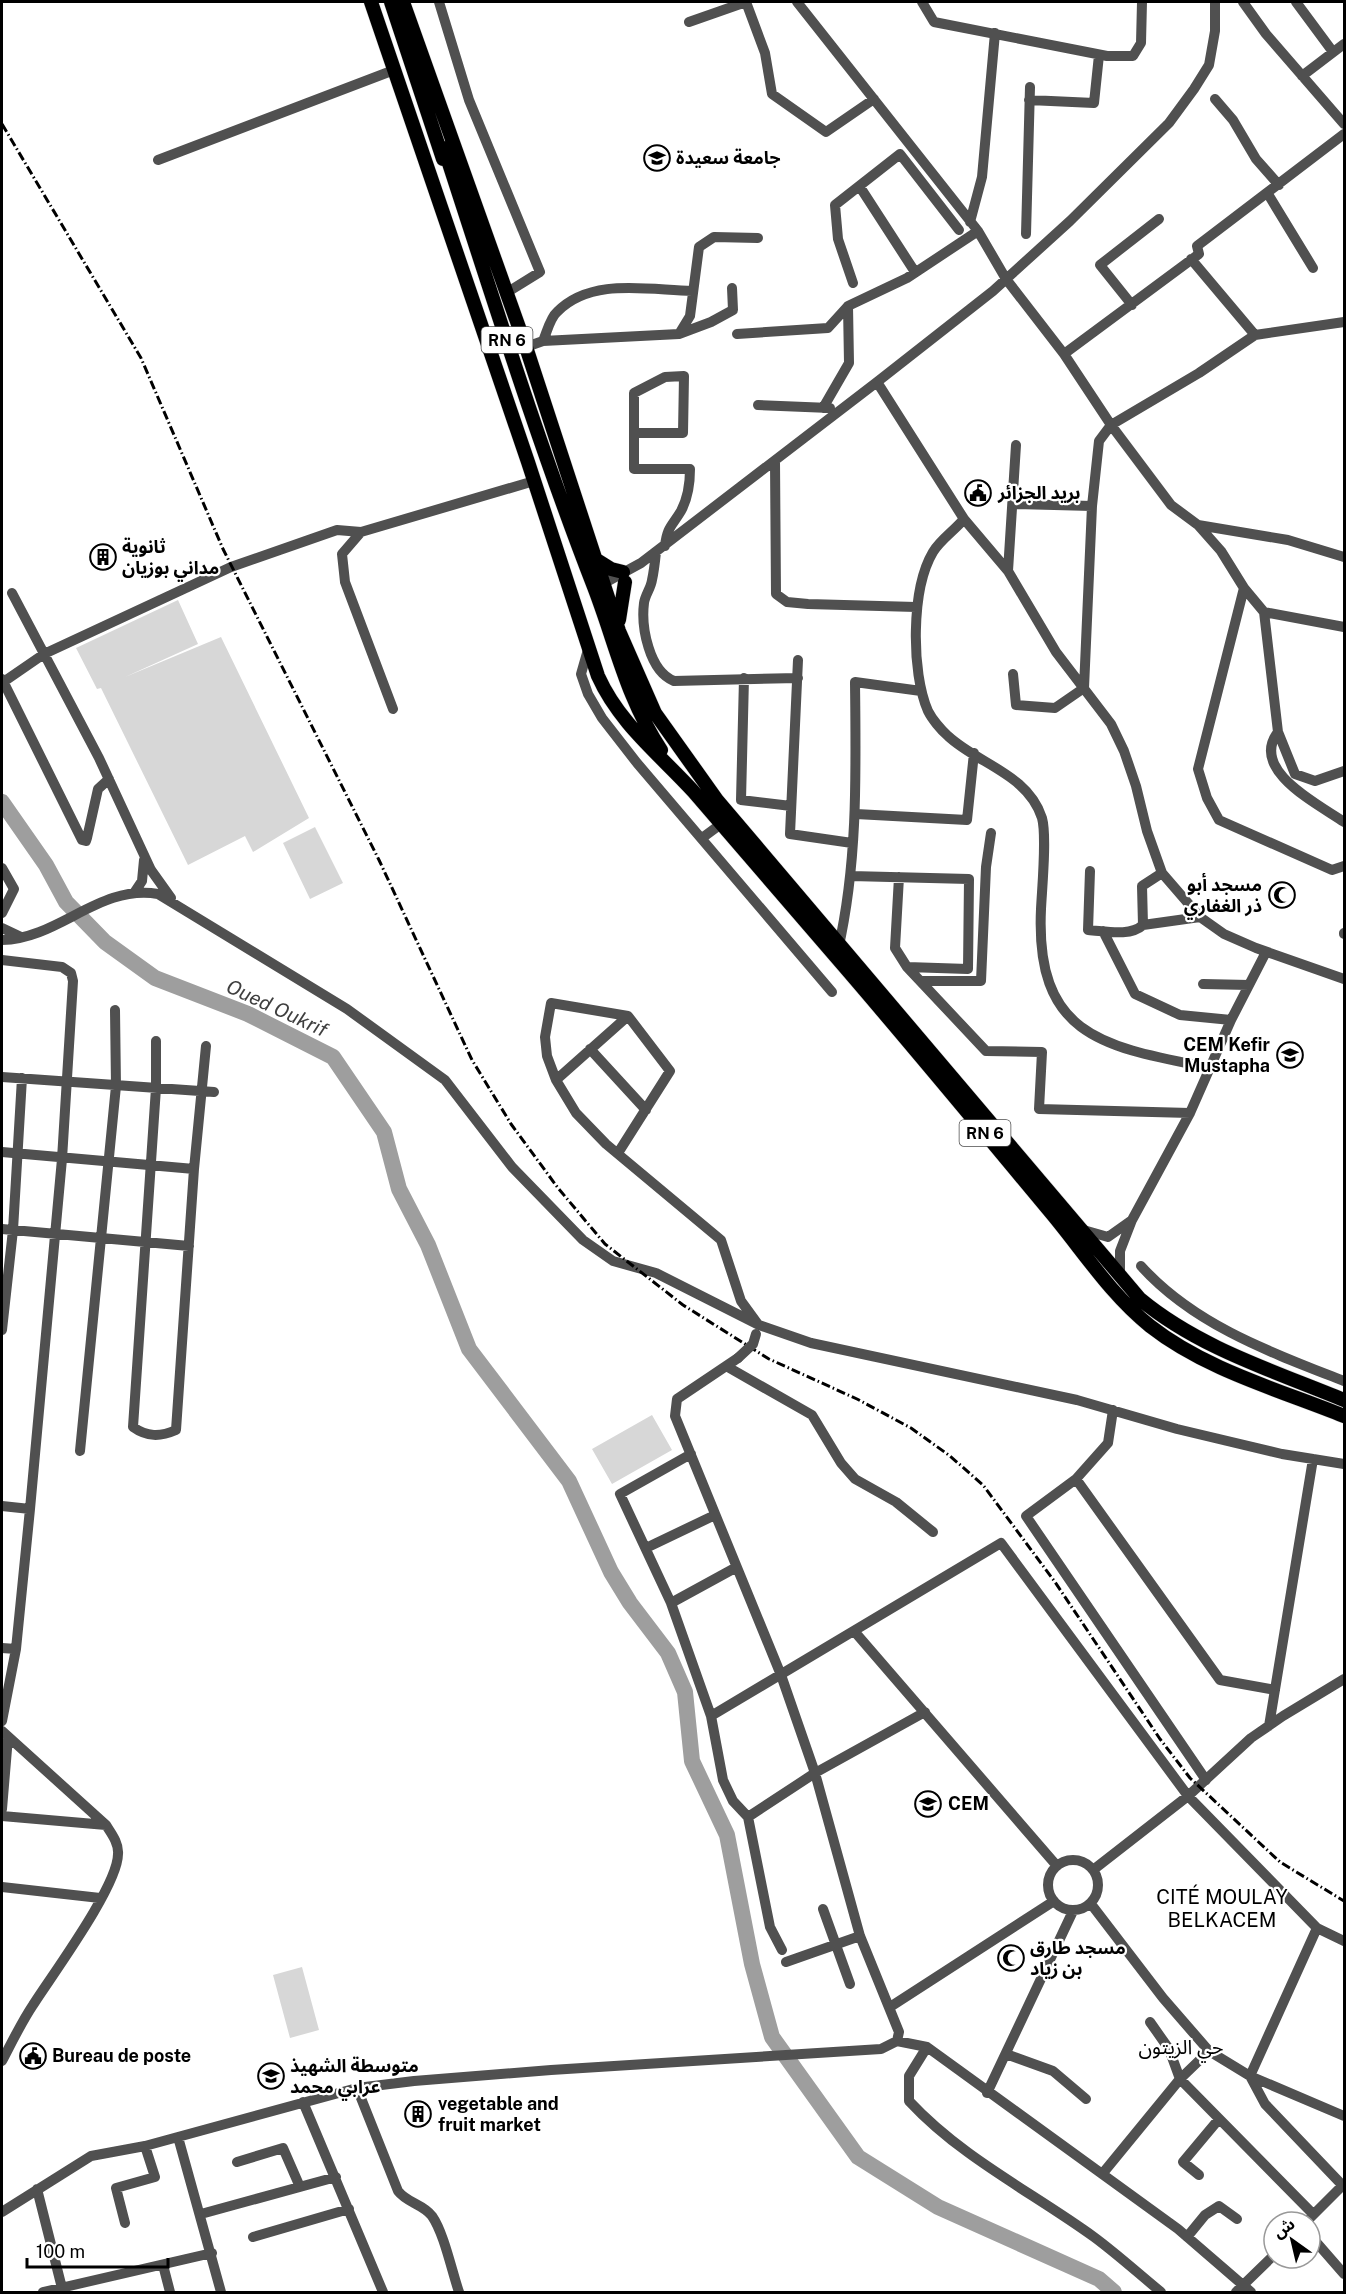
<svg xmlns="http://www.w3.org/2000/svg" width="1346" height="2294" font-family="'Public Sans','Noto Sans Arabic',sans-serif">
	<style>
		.green { fill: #d7d7d7 }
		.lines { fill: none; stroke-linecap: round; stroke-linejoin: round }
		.river { stroke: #9e9e9e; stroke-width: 16 }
		.major-casing { stroke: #dbdbdb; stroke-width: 15 }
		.minor { stroke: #505050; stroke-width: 10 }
		.major { stroke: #000; stroke-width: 14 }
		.rail { stroke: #000; stroke-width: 3; stroke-dasharray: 9 3 1.5 3; stroke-linecap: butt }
		.minor-bridge { stroke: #505050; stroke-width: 10 }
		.labels { text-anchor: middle; stroke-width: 4.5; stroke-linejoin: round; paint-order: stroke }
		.shield { fill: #fff; stroke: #4c4c4c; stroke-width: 1.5 }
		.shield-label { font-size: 16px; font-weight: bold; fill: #000 }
		.poi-label { font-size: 18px; font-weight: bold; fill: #000; stroke: #fff; text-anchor: start }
		.water-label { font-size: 20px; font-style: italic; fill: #3f3f3f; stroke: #fff }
		.neighbourhood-label { font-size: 20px; fill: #000; stroke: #fff }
	</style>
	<rect width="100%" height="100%" fill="#fff"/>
	<path class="green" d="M178,600l20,44 -73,33 96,-40 88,181 -56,34 -8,-16 -57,29 -87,-177 -4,1 -21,-41z
		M315,827l28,56 -33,16 -27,-56z
		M652,1415l20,35 -60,34 -20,-35z
		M302,1967l17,63 -29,8 -17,-63z"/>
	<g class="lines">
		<path class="river" d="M2,802l44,63 20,37 39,40 50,36 93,36 85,43 51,75 15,57 29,56 41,104 100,132 42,91 19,31 38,50 17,39 7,69 35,74 25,129 20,73 86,120 80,50 161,72 15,13"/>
		<g class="major-casing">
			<path id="major" d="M371,2l157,460 70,214c21,47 61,78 95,115 48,55 96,111 144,167 71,82 141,167 211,251 34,40 61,84 102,117 56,44 130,64 194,90
				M391,2l52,157
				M403,2l123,345 93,284 36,82 62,87 423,499c59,49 134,72 204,101
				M444,148c48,147 94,295 150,439 22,57 32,110 67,163
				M595,559l16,10 12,3
				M619,620l6,-38"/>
		</g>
		<path class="minor" d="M439,2l30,98 71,172 -34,21
			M746,2l19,51 7,41 54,38 48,-33
			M797,2l181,229 28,48 58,75 47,71 60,80 27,20 23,26 23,37 -46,181 9,29 12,22 113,50 12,-4
			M922,2l12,20 173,34h26l8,-13 1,-41
			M1243,2l23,32 78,90
			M1296,2l37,50
			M689,22l57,-20
			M1302,76l42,-32
			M1215,99l18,21 23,39 23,26
			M1029,100l65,3 5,-48
			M158,160l236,-90
			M860,187l55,85
			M1268,194l45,74
			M970,222l12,-45 13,-144
			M1026,234l4,-147
			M1191,259l64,76
			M853,283l-15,-44 -3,-34 65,-51 59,76
			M1132,305l-32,-40 59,-46
			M679,334l11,-18 9,-69 15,-10 44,1
			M737,334l91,-6 20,-22
			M543,341c4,-9 7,-23 14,-29 34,-35 91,-22 135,-21
			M526,347l17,-6 136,-7 32,-12 22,-12 -1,-22
			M1064,354l135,-100 -2,-8 147,-112
			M877,382l87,137 44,52 48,81 55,72 13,27 12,35 11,45 15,42 38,44 24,17 32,14 88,31
			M758,405l72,3
			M823,408l26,-45 -1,-57 59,-28 71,-47
			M634,433h49l1,-57 -19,1 -31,16v76h56c0,15 -2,29 -9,42 -9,15 -14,16 -16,35
			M775,461l1,133 11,8 21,2 108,3
			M1013,504l79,2
			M964,519c-9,11 -24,21 -31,33 -22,37 -22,120 -5,159 4,8 13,19 20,25 30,28 80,38 94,82 5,18 0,70 -1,91 -6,129 64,138 170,159
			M1198,525l90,15 56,17
			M656,552c-1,10 -2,19 -4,28 -1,8 -7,15 -8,23 -3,24 5,68 30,78l124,-3
			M1008,571l8,-126
			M597,587l44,-24 236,-181 116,-91 77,-70 99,-98 25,-34 15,-24 6,-34v-29
			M1244,588l20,24 14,120 17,42 20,7 29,-10
			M12,593l87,165 52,112 20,28
			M1264,612l80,15
			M589,646l-8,28 7,20 14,24 35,45 195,229
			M798,660l-8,174 62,9
			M1013,674l3,31 39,3 29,-20 8,-182 7,-65 12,-16 88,-52 56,-38 89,-13
			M744,678l-3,122 50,6
			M2,679l80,161 4,1 1,-3 11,-49 11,-10
			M2,683l42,-29 187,-87 106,-37 24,2
			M393,709l-48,-127 -3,-28 19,-22 173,-51
			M1278,732c-29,38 40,72 66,90
			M856,814l111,6 7,-67
			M702,838l19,-14
			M2,868l12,21 -12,24
			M1090,871l-2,59c17,1 42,7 55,-5l-1,-39 20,-13
			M851,876l118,3 -1,90 -61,-2
			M899,877l-4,71 12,19 79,84 56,1 -3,57 151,4
			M134,893l8,-12 2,-21
			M1143,925l57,-8
			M2,928l19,9
			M1103,931l32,63 45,21 51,5
			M1344,933v1
			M2,940c57,-1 97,-56 156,-46l189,115 98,71 67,87 71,73 30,21 43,12 103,52 52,18 266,57 100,29 105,25 62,10
			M838,950c20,-88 18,-178 17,-268l66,9
			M2,960l60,7 9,6 2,8 -11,178 -32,350 -14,140 -14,72
			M921,981h60l5,-114 5,-34
			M1203,984l46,1
			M156,1041v47l-23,339c14,10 27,10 43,3l18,-261 12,-123
			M590,1049l56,61
			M2,1077l212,15
			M556,1080l72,-64
			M2,1152l192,17
			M618,1153l52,-82 -42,-55 -77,-13 -6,34 2,19 9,24 20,33 30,31 115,96 20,61 16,22
			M1132,1220l58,-107 41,-93 35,-68
			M2,1229l187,17
			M1080,1229l28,8 24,-17 -12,31v25
			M1141,1266c53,59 131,87 203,115
			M2,1330l11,-100 9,-152
			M738,1358l-61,41 -2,17 106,259 34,98 45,163 39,96 -2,9
			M726,1366l86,49 29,48 14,16 41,23 37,30
			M1113,1410l-5,33 -32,36 -50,37 180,264
			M80,1451l36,-365 -1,-76
			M691,1454l-71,40 51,109 40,113 12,64 10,21 15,16 22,110 12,23
			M1076,1479l144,201 55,10
			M2,1506l28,3
			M646,1548l69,-33
			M671,1603l64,-35
			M854,1631l203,235
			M2,1648l14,1
			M711,1716l290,-173 187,253 129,132 -67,148 15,28 79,83
			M1269,1726l44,-267
			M2,1731l104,94c5,8 13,18 12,29 0,32 -66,121 -85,151 -12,18 -21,37 -31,56
			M2,1809l6,-72
			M2,1816l104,9
			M748,1817l67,-44 110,-61
			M1048 1885a25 25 0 1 1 50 0a25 25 0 1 1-50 0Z
			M1093,1870l95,-74 63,-58 32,-22 61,-37
			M2,1887l98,11
			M1091,1904l72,94 46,53 41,25 94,40
			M823,1909l27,75
			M1317,1928l27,13
			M786,1962l74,-26
			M890,2007l164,-106
			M1150,2022l19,27 11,30 133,135
			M927,2047l-18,29v25c53,57 123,91 185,136 23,17 45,37 67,55
			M1006,2054l47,17 33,28
			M357,2088l41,103c9,12 25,13 34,25 12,17 20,56 27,76
			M987,2093l86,-182
			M303,2102l80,190
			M178,2137l43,155
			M237,2162l46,-14 17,39
			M1103,2173l77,-94 29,-28
			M1199,2175l-16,-13 36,-43
			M37,2189l26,103
			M2,2212l89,-56 54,-10 212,-58 57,-7 137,-11 330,-21 16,-8 30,6 251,182 73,63
			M201,2214l135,-37
			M1306,2222l37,-37
			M125,2223l-9,-35 39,-11 -10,-31
			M1310,2235l34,39
			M253,2237l96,-28
			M1187,2237l18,-22 14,-9 18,13
			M163,2265l7,27
			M43,2292l169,-39
			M1236,2292l38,-37"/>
		<use href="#major" class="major"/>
		<path class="rail" d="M2,124l139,234 82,191 156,311 93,200 39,64 47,64 47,56 78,61 86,54 88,40 54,29 39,28 33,29 72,97 105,157 30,39 90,84 64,39"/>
		<path class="minor-bridge" d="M738,1358l15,-14 3,-10"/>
	</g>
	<defs>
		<g id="university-ring" transform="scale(1.35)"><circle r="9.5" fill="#fff" stroke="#000" stroke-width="1.5"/><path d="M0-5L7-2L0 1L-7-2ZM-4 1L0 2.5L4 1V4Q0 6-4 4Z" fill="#000"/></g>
		<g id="civic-ring" transform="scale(1.35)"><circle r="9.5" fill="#fff" stroke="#000" stroke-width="1.5"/><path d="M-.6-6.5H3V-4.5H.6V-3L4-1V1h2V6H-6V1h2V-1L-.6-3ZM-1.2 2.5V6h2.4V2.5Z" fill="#000"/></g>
		<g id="building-ring" transform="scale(1.35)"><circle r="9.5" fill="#fff" stroke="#000" stroke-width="1.5"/><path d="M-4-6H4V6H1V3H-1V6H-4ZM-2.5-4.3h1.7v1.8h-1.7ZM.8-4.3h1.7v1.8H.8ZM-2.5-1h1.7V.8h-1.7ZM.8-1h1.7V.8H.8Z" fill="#000"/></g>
		<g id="mosque-ring" transform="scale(1.35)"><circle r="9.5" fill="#fff" stroke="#000" stroke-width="1.5"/><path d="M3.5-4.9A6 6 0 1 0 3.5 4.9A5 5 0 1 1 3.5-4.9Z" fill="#000"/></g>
		<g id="school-ring" transform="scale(1.35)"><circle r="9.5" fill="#fff" stroke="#000" stroke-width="1.5"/><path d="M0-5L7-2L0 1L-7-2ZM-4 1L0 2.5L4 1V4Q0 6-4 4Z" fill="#000"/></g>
	</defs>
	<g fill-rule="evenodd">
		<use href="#university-ring" x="657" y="158"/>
		<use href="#civic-ring" x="978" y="493"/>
		<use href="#building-ring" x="103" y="557"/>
		<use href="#mosque-ring" x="1282" y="895"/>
		<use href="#school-ring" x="1290" y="1055"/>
		<use href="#school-ring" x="928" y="1804"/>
		<use href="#mosque-ring" x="1011" y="1958"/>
		<use href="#civic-ring" x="33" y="2056"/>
		<use href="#school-ring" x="271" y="2076"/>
		<use href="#building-ring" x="418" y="2114"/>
	</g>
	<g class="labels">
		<g class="shield">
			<rect x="481.5" y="327" width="51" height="26" rx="4.5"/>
			<rect x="959.5" y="1120" width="51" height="26" rx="4.5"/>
		</g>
		<g class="shield-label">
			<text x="507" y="346">RN 6</text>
			<text x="985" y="1139">RN 6</text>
		</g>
		<g class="poi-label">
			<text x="676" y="164">جامعة سعيدة</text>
			<text x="998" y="499">بريد الجزائر</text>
			<text x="122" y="553">ثانوية<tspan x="122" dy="21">مداني بوزيان</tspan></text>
			<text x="1262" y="891" text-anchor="end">مسجد أبو<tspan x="1262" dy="21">ذر الغفاري</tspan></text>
			<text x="1270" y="1051" text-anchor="end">CEM Kefir<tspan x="1270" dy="21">Mustapha</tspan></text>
			<text x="948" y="1810">CEM</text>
			<text x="1030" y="1954">مسجد طارق<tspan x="1030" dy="21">بن زياد</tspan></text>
			<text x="52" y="2062">Bureau de poste</text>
			<text x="290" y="2072">متوسطة الشهيذ<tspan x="290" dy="21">عرابي محمد</tspan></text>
			<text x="438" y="2110">vegetable and<tspan x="438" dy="21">fruit market</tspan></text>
		</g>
		<g class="water-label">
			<text transform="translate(277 1008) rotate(25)" y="7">Oued Oukrif</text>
		</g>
		<g class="neighbourhood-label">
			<text x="1222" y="1904">CITÉ MOULAY<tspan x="1222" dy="23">BELKACEM</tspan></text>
			<text x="1181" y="2054">حي الزيتون</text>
		</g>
	</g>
	<rect width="1346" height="2294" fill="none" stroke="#000000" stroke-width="6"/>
	<g transform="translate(1292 2240) rotate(326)"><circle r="28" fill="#ffffff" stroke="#999999" stroke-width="1.5"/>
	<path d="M0-4.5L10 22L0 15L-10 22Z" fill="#000000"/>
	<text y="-9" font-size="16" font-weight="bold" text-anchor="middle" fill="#000000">ش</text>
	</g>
	<path d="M27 2258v9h141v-9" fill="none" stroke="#000000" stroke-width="3"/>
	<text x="36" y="2258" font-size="18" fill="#000000" stroke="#ffffff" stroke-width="4.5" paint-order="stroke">100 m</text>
</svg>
